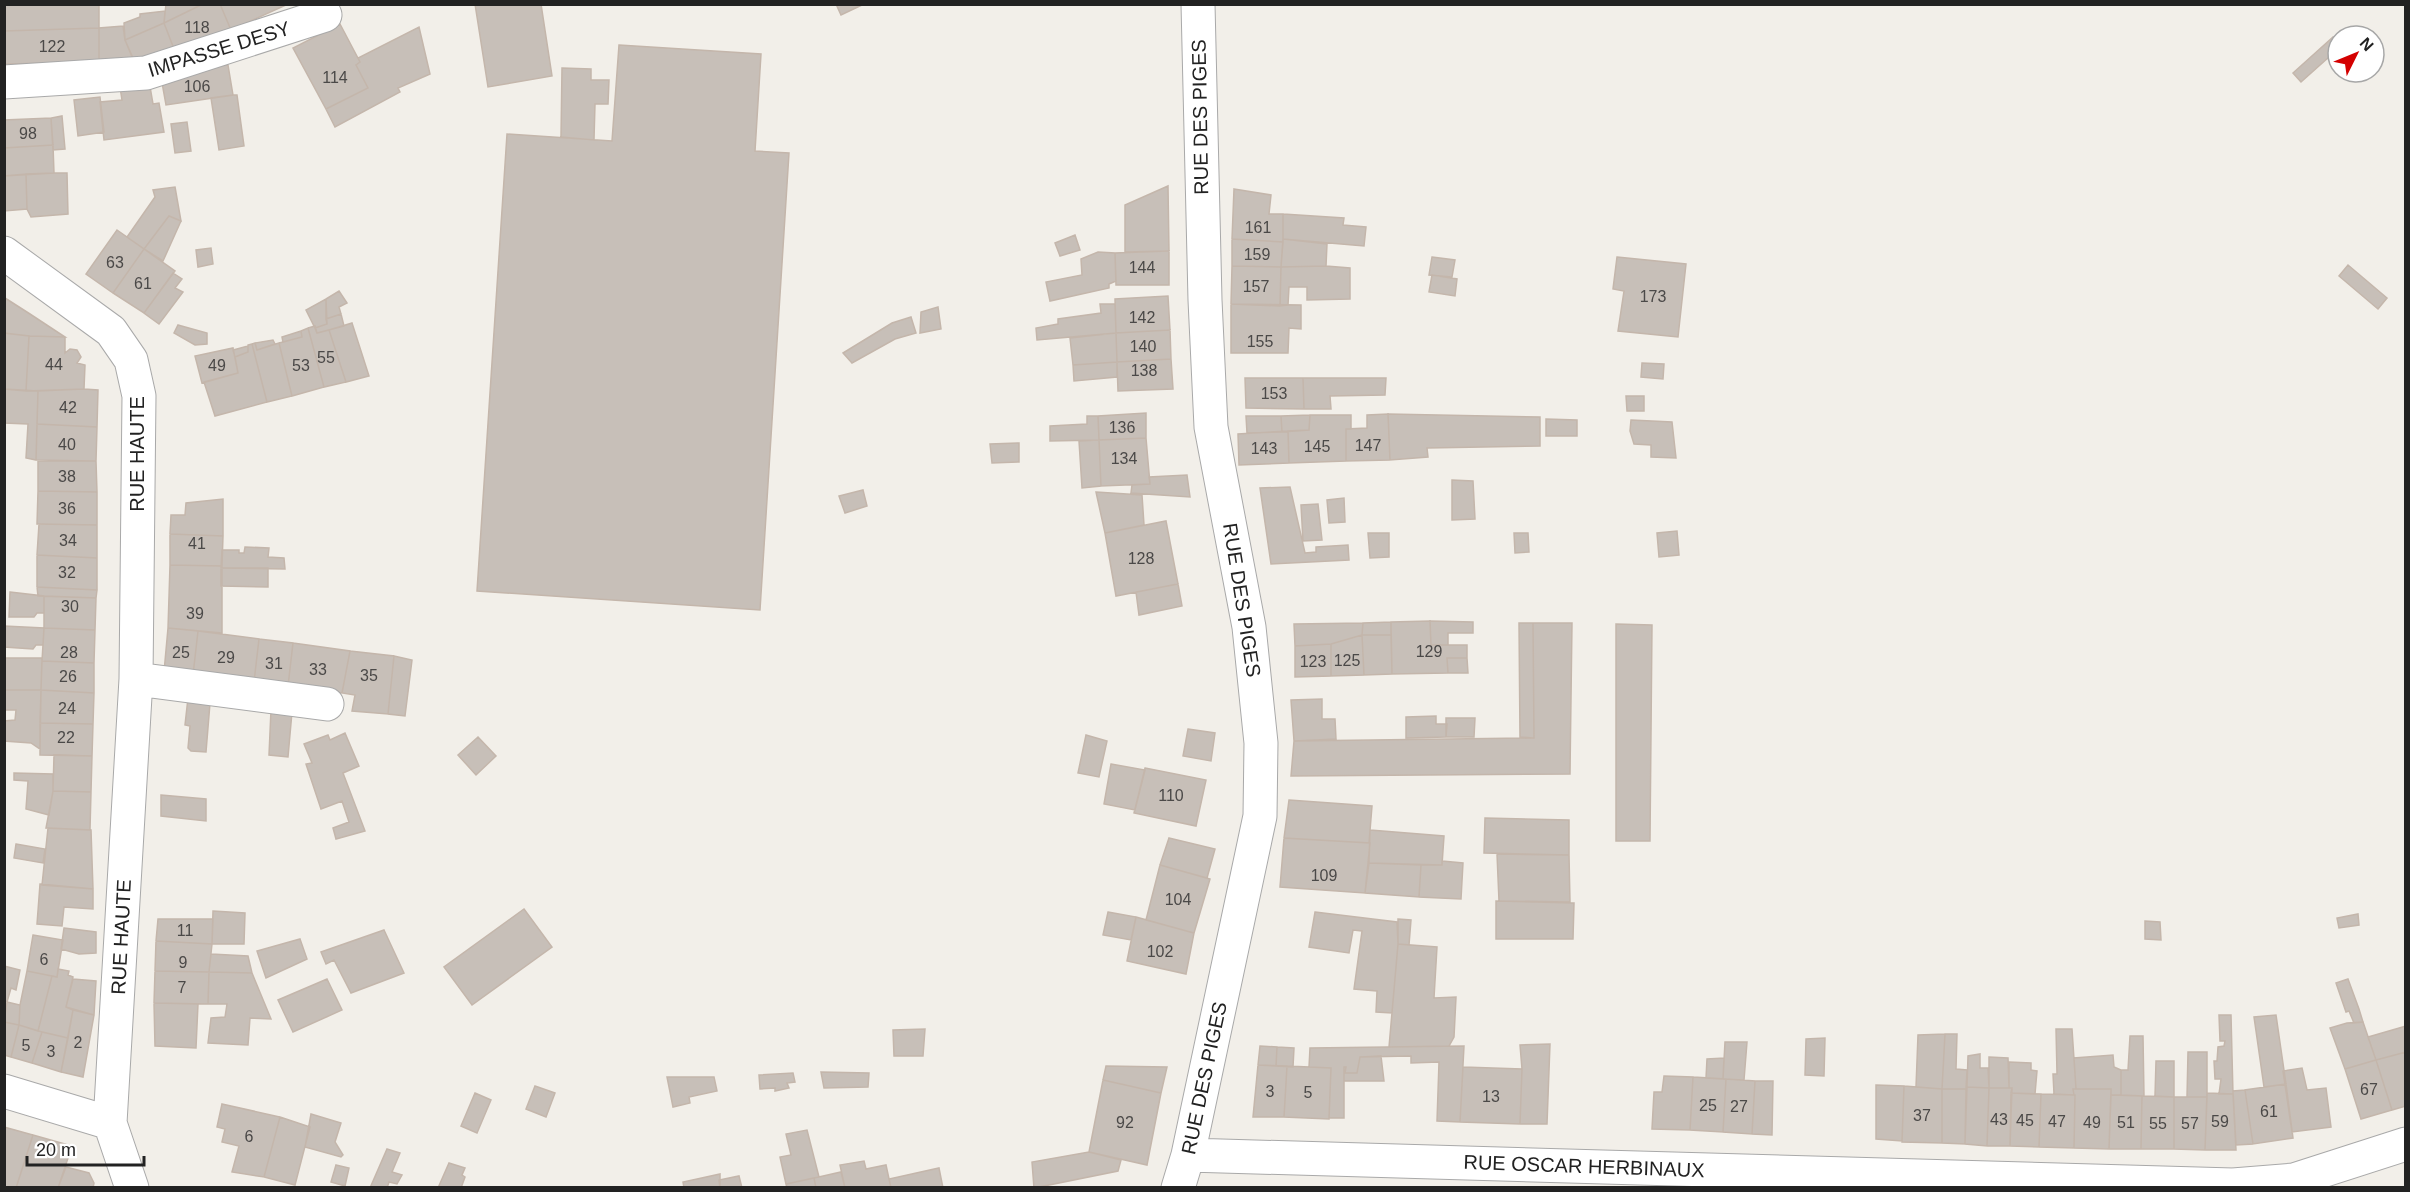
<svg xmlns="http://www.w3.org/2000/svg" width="2410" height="1192" font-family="Arial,sans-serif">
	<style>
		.building { fill: #c7bfb8; stroke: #c4b6ab; stroke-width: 1.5 }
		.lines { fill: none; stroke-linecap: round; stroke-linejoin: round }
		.minor-casing { stroke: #a9a9a9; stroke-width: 35 }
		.minor { stroke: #fff; stroke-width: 33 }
		.labels { text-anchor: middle; stroke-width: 6; stroke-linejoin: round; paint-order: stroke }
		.number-label { font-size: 16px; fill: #4b4948 }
		.street-label { font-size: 20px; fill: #222; stroke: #fff }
	</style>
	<rect width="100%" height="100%" fill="#f2efe9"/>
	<path class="building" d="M4,4h95v24l-95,3z
		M166,4h37l-39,19z
		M203,4h17l11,26 -55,24 -12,-31z
		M220,4h68l-57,26z
		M475,4h66l11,72 -64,11z
		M836,4h28l-23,11z
		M165,11l-1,12 -39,17 -1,-17 16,-6v-3z
		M164,23l10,26 -39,15 -10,-24z
		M340,24l20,38 -4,3 12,23 -42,21 -33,-61z
		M123,26l2,14 8,18 -34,2v-32z
		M419,27l11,47 -32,14 2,4 -65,35 -9,-18 42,-21 -12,-23 4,-3 -2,-4z
		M99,28v34l-95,2v-33z
		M2333,37l5,5v7l-37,33 -8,-9z
		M619,45l142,9 -6,97 34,2 -29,457 -283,-19 30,-457 105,7z
		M228,65l5,30 -67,10 -5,-28 18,-6z
		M562,68l29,1v11h18l-1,24h-13l-1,36 -33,-3z
		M149,81l4,23 6,-1 5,29 -60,8 -4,-38 22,-2 -2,-13z
		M233,95h4l7,51 -25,4 -8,-52z
		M100,97l4,35 -26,4 -4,-36z
		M62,116l3,33 -12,1 -2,-32z
		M51,118l2,27 -49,3v-28z
		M187,122l4,29 -16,2 -4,-29z
		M53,145l1,28 -50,3v-28z
		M54,173h13l1,41 -37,3 -4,-8 -1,-35z
		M26,174l1,35 -23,2v-35z
		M1168,186l1,65 -44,1v-47z
		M175,187l6,34 -12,-5 -25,33 -17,-12 28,-40 -2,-7z
		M1234,189l37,6 -2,19h14v28l-51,-3z
		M1283,214l61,4 -1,7 23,2 -2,19 -81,-7z
		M169,216l12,5 -18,40 -19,-12z
		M117,230l27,19 -31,44 -27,-19z
		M1075,235l5,15 -20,6 -5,-13z
		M1232,239l51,3 -2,25 -49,-1z
		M1283,239l44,5 -1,22 -45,1z
		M211,248l2,16 -15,3 -2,-17z
		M144,249l31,22 -31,42 -31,-20z
		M1169,251v34h-53l-1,-32z
		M1098,252l17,1 1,28 -7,3v4l-59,13 -4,-19 36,-7 -1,-16z
		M1432,257l23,3 -3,17 -23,-2z
		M1617,257l69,7 -8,73 -60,-6 6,-40 -11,-2z
		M2348,265l39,33 -9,11 -39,-33z
		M1232,266l49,1 -1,39 -49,-2z
		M1326,266l24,2v31l-43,1v-13h-18l-1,18 -8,1 1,-39z
		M173,273l9,6 -7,9 8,4 -24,32 -15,-11z
		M1432,275l25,4 -2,17 -26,-4z
		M339,291l8,12 -8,4 2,7 -15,5v-20z
		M1168,296l2,34 -54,3 -1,-34z
		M5,298l25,16 35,23 -36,-1 -25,-3z
		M326,299l1,25 -12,4 -9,-18z
		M1100,304h15l1,29 -79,7 -1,-12 22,-4v-5l43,-6z
		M1231,304l70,1v24l-12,-1 -1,25h-57z
		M938,307l3,22 -21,4 1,-21z
		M341,314l3,12 -27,7 -2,-5 12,-4 -1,-5z
		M911,317l5,16 -21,6 -43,24 -9,-10 49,-30z
		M352,323l17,53 -23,6 -17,-52z
		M178,325l29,8v11l-12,1 -21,-12z
		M315,326l2,7 12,-3 17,52 -22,5 -16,-59z
		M308,328l16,59 -32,9 -13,-53 23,-6 -1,-6z
		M1170,330l1,29 -54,3 -1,-29z
		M301,331l1,6 -19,5 -1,-5z
		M4,333l25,3 -3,55 -22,-2z
		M1116,333l1,29 -44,3 -3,-27z
		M29,336l36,1v16l5,-4 7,1 4,7 -4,6 8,2 -1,24 -58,2z
		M273,340l2,4 -18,6 -2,-7z
		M255,343l2,7 22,-7 13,53 -25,6 -15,-58z
		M252,344l15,58 -52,14 -11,-34 34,-9 -3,-16 13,-5v-7z
		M248,346v6l-13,5 -2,-7z
		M233,348l5,25 -36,10 -7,-27z
		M1171,359l2,30 -55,2 -1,-29z
		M1117,362v15l-43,4 -1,-16z
		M1642,363l22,1 -1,15 -22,-2z
		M1245,378h58l1,31 -58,-1z
		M1303,378h83l-1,17 -55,1 1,13h-27z
		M4,389l34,2 -2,69 -10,-2 2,-34 -24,-1z
		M84,389l14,1 -1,37 -60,-3 1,-33z
		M1626,396h18v15h-17z
		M1146,413v25l-47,2 -1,-24z
		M1388,414l152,3v29l-113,2 1,9 -38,3z
		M1388,414l2,46 -44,1v-32l21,-1v-13z
		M1310,415h41v14h-5v32l-57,2 -1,-32 21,-1z
		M1310,415l-1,15 -27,2 -1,-16z
		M1087,416h11l1,24 -49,1v-15l37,-2z
		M1246,416h35l1,16 -35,1z
		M1546,419l31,1v16h-31z
		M1631,420l41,2 4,36 -25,-1v-12l-17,-1 -4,-13z
		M37,424l60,3 -1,34 -60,-1z
		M1288,431l1,32 -50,2 -1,-31z
		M1146,438l4,46 -49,2 -2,-46z
		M1099,440l2,46 -19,2 -3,-47z
		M1019,443v19l-27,1 -2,-19z
		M38,461h58l1,31 -59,-1z
		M1187,475l3,22 -59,-4 1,-8 18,-1 -1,-7z
		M1452,480l21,1 2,38 -23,1z
		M1290,487l15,66 11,-1v-5l32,-2 1,15 -78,4 -11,-76z
		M863,490l4,16 -22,7 -6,-17z
		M38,491l59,1v33l-60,-1z
		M1096,492l46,3 2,30 -39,8z
		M1344,498l1,24 -16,1 -2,-23z
		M223,499v37l-53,-2 1,-19h14l1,-12z
		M1318,504l4,36 -19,1 -2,-36z
		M1166,521l12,63 -62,12 -11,-63z
		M39,524l58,1v33l-60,-3z
		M1677,531l2,24 -20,2 -2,-24z
		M1368,533h21v24l-19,1z
		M1514,533h14l1,19 -14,1z
		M170,534l53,2 -1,30 -52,-1z
		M245,547l24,1 -1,9 16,1 1,11 -64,-1 1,-18h17v3h5z
		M37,555l60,3v32l-60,-3z
		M170,565l52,1v67l-54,-5z
		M221,568h47v19l-47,-1z
		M1178,584l4,22 -43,9 -3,-23z
		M37,587l60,3 -1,8 -58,-2z
		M10,592l34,4v17h-7l-3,4h-25z
		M44,596l52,2 -1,32 -51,-2z
		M1430,621l1,24h36v13h-20l1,15 -56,1 -1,-52z
		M1430,621l43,1v11h-25v12h-17z
		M1391,622v13h-29l1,-12z
		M1363,623l-1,12 -31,9 -36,2 -1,-22z
		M1519,623h14l1,115 -14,-1z
		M1533,623h39l-2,151 -279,2 3,-35 240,-3z
		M1616,624l36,1 -2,216h-34z
		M4,626l40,2 -1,17h-7l-3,4 -29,-2z
		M44,628l51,2 -1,33 -52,-2z
		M168,628l30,3 -5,44 -29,-3z
		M198,631l61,8 -5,43 -61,-7z
		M1362,635h29l1,39 -28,1z
		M1362,635l2,40 -33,1v-32z
		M259,639l34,4 -5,43 -34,-4z
		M293,643l57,8 -8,42 -54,-7z
		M1331,644v32l-36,1v-31z
		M350,651l44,5 -6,58 -36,-3 3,-16 -13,-2z
		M394,656l18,4 -7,56 -17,-2z
		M4,658h38l-1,32h-37z
		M1447,658h20l1,15h-20z
		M42,661l52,2v30l-53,-3z
		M189,689l22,2 -5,61 -15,-1 -3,-3 2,-22 -5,-1z
		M4,690h37l-1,59 -9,-6 -27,-2v-20l11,-1 1,-10h-12z
		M41,690l53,3 -1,31 -53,-1z
		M1322,699v20h13l1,20 -42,2 -3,-41z
		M271,710l21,2 -4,45 -19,-2z
		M1436,716v8h11l-1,13 -40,1v-21z
		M1446,718h29l-1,19h-28z
		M40,723l53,1 -1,32 -52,-1z
		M1188,729l27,4 -4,28 -28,-5z
		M345,733l14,33 -16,7 22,58 -29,8 -3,-11 16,-6 -7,-21 -21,8 -15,-45 6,-1 -8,-19 24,-9 2,5z
		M1086,735l21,6 -8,36 -21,-4z
		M478,737l18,19 -20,19 -18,-20z
		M54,755l38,1 -1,36 -38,-1z
		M1111,764l34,6 -10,40 -31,-6z
		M1145,768l61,12 -10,46 -62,-13z
		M14,773l39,1v17l-4,24 -23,-6 2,-28 -14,-1z
		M53,791l38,1 -1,38 -44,-2z
		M161,795l45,4v22l-45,-5z
		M1289,800l83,6 -3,37 -85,-5z
		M1485,818l84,2v35l-85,-2z
		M48,828l43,2 2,59 -51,-4z
		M1370,830l74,6 -2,29 -73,-2z
		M1169,838l46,11 -8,29 -47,-13z
		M1284,838l86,5 -5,50 -85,-6z
		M16,844l29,5 -2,14 -29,-5z
		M1497,854l72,1 1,47 -71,-1z
		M1442,861l21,2 -2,36 -42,-2 2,-32h21z
		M1369,863l52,2 -2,32 -54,-4z
		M1160,865l50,14 -16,54 -48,-13z
		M40,884l53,5v20l-29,-2 -2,19 -25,-2z
		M1496,901l78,2 -1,36h-77z
		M524,909l28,38 -80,58 -28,-38z
		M213,911l32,2 -1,31h-32z
		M1108,912l28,5 -5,23 -28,-5z
		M1315,912l82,10 1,22 -6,69 -16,-1 1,-21 -23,-2 8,-58 -9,-1 -4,23 -40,-6z
		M2358,914l1,11 -20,3 -2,-10z
		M1136,917l58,16 -8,41 -59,-13z
		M158,919h55l-1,25 -56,-3z
		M1398,919l13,1 -2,25 -11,-1z
		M2145,921l15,1 1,18 -16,-1z
		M64,928l32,4v21l-17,1 -18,-5z
		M384,930l20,43 -53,20 -17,-33 -8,4 -5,-12z
		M33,935l30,5 -6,37 -30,-6z
		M300,939l7,20 -41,19 -9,-27z
		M156,941l56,3 -3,28 -54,-1z
		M1398,944l39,3 -3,51 22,-1 -2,40 -5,9 -60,1z
		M211,954l37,2 4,17 -43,-1z
		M4,966l16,4 -4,20 -5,-2 -4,14 -3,-1z
		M58,969l11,2 -1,4 5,2 -7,30 7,3 -5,28 -30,-7 14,-55 5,1z
		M27,971l25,5 -14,55 -19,-6 1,-20z
		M155,971l54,1 -1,32 -54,-1z
		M209,972l43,1 19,46 -21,-1 -2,27 -40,-2 3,-25 14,-1 2,-13h-19z
		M73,979l23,2 -2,34 -28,-8z
		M327,979l15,31 -49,22 -15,-32z
		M2348,979l11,30 4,13 -9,1 -5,-12 -3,1 -10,-29z
		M7,1002l13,3 -1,20 -15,-3z
		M154,1003l44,1 -2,44 -41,-2z
		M73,1010l21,5 -11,62 -22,-5z
		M2219,1015h12l2,79h-14l2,-15h-6l-1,-18h3l1,-14 6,-1 1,-5h-5z
		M2276,1015l10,69 -22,3 -10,-70z
		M4,1022l15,3 -8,32 -7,-2z
		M2363,1022l13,38 -31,9 -15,-41 17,-5z
		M19,1025l23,7 -10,31 -21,-6z
		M2406,1026v26l-30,8 -8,-23z
		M925,1029l-2,27h-29l-1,-26z
		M2056,1029h16l4,60h-3l1,6 -20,-1 -1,-20h4z
		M42,1032l26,6 -7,34 -29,-9z
		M1945,1034h12l-1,35 11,1 -1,19h-24z
		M1945,1034l-3,55 -26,-2 2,-52z
		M2130,1036h13l1,60 -23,-1v-25h7z
		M1825,1038l-1,38 -19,-1 1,-36z
		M1725,1042h22l-3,38 -21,-1z
		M1550,1044l-3,80h-27l2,-55 -2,-24z
		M1260,1046l17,1 -1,19 -18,-1z
		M1464,1046l-4,76 -23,-1 2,-59 -28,1v-7l-51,1 -3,16h-12l1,-6h-2v51h-15l2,-50 -22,-1 1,-19z
		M1277,1047l17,1 -1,19 -17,-1z
		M2188,1052h19v45h-20z
		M2406,1052v54l-14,4 -16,-50z
		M1980,1054v14h8l1,20 -22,-1 1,-31z
		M2113,1055l1,12 7,3v25h-10v-6h-35l-2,-31z
		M1381,1056l3,25h-40v-14h2l-1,6h12l3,-16z
		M1989,1057l19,1 1,30h-20z
		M1724,1058l-1,21 -17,-1 1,-19z
		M2376,1060l16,50 -31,9 -16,-50z
		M2156,1061h18v36l-19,-1z
		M2009,1062l22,1v7l6,1 -2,23 -24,-1 1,-5h-3z
		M1258,1065l29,1 -3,51h-31z
		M1106,1066l61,1 -6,26 -58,-13z
		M1287,1066l44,2 -2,51 -45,-2z
		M1463,1067l59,2 -2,55 -60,-2z
		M2302,1068l5,22 19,-2 5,39 -39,5 -9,-61z
		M821,1072l48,1 -1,14 -44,1z
		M793,1073l2,9 -8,1 2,5 -14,3v-3l-15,1 -1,-14z
		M1664,1076l29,1 -3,53 -38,-1 2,-37h8z
		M667,1077h47l3,14 -28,6 1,6 -17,4z
		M1693,1077l33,2 -3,53 -33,-2z
		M1726,1079l29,2 -3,53 -29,-2z
		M1103,1080l58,13 -14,72 -58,-13z
		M1755,1081h18l-1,54 -20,-1z
		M2286,1084l7,54 -40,6 -8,-54z
		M1876,1085l28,1 -2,55 -26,-2z
		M535,1086l20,7 -9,24 -20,-8z
		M1904,1086l38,3v54l-40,-1z
		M1967,1087l22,1 -2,58 -22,-2z
		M1989,1088h23l-2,58h-23z
		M1942,1089h24l-1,55 -23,-1z
		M2073,1089h38l-2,60 -35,-1 1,-53h-1z
		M2245,1090l8,54 -17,1 -3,-54z
		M475,1093l16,7 -14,33 -16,-7z
		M2011,1093l30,1 -2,53 -29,-1z
		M2207,1093l26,1 3,56h-31z
		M2041,1094l34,1 -1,53 -35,-1z
		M2111,1095l31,1 -1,53h-32z
		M2142,1096l32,1v52h-33z
		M2174,1097h33l-2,53 -31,-1z
		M222,1104l58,13 -16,60 -32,-5 7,-26 -17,-4 3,-13 -8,-2z
		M311,1114l30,9 -6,19 8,13 -2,2 -36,-10z
		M280,1117l30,10 -15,58 -31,-8z
		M4,1127l29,8 -17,53 -12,-1z
		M807,1130l12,47 -33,7 -6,-27 11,-2 -5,-21z
		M33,1135l39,11 -14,42h-42z
		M387,1149l13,4 -8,19 10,3 -5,9 -8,-2 -2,6h-17z
		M1089,1152l32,8 -3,11 -84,17 -2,-26z
		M864,1161l2,8 20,-4 5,23h-46l-5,-23z
		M449,1163l16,5 -3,7 3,2 -4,11h-23z
		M336,1165l13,3 -4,18 -14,-4z
		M66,1167l23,6 5,10 -1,5h-35z
		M939,1168l4,20h-52l-2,-9z
		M841,1172l4,16h-29l-2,-10z
		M720,1174v14h-36l-1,-6z
		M739,1176l3,12h-22l-1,-8z
		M814,1178l2,10h-29l-1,-4z"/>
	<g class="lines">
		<g class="minor-casing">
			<path id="minor" d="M4,82l142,-9 179,-58
				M4,253l107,78 20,29 8,36 -3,283 -26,444 22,65
				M136,679l191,25
				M4,1091l106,32
				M1188,1155l1045,30 61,-5 112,-36
				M1178,1188l10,-33 72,-339 1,-73 -12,-116 -38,-200 -6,-127 -7,-296"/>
		</g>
		<use href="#minor" class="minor"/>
	</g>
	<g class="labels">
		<g class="number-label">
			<text x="197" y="33">118</text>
			<text x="52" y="52">122</text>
			<text x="335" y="83">114</text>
			<text x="197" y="92">106</text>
			<text x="28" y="139">98</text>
			<text x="1258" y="233">161</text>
			<text x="1257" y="260">159</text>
			<text x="115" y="268">63</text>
			<text x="1142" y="273">144</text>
			<text x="143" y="289">61</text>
			<text x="1256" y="292">157</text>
			<text x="1653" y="302">173</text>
			<text x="1142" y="323">142</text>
			<text x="1260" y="347">155</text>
			<text x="1143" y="352">140</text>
			<text x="326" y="363">55</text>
			<text x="54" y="370">44</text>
			<text x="217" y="371">49</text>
			<text x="301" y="371">53</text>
			<text x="1144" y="376">138</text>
			<text x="1274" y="399">153</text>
			<text x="68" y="413">42</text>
			<text x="1122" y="433">136</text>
			<text x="67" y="450">40</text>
			<text x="1368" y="451">147</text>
			<text x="1317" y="452">145</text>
			<text x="1264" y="454">143</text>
			<text x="1124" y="464">134</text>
			<text x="67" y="482">38</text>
			<text x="67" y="514">36</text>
			<text x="68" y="546">34</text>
			<text x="197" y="549">41</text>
			<text x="1141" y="564">128</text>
			<text x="67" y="578">32</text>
			<text x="70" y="612">30</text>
			<text x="195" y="619">39</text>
			<text x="1429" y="657">129</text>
			<text x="69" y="658">28</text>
			<text x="181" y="658">25</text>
			<text x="226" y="663">29</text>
			<text x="1347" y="666">125</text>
			<text x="1313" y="667">123</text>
			<text x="274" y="669">31</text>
			<text x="318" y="675">33</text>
			<text x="369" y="681">35</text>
			<text x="68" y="682">26</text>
			<text x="67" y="714">24</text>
			<text x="66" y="743">22</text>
			<text x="1171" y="801">110</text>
			<text x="1324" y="881">109</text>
			<text x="1178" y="905">104</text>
			<text x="185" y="936">11</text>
			<text x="1160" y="957">102</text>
			<text x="44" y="965">6</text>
			<text x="183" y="968">9</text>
			<text x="182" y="993">7</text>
			<text x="78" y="1048">2</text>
			<text x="26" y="1051">5</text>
			<text x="51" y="1057">3</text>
			<text x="2369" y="1095">67</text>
			<text x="1270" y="1097">3</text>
			<text x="1308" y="1098">5</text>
			<text x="1491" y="1102">13</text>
			<text x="1708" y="1111">25</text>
			<text x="1739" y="1112">27</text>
			<text x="2269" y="1117">61</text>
			<text x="1922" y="1121">37</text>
			<text x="1999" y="1125">43</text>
			<text x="2025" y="1126">45</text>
			<text x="2057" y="1127">47</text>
			<text x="2220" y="1127">59</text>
			<text x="1125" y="1128">92</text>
			<text x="2092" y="1128">49</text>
			<text x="2126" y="1128">51</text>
			<text x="2158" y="1129">55</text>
			<text x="2190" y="1129">57</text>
			<text x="249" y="1142">6</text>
		</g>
		<g class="street-label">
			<text transform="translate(219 49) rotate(-17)" y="7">IMPASSE DESY</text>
			<text transform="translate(1200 117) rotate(-91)" y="7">RUE DES PIGES</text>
			<text transform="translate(137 454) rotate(-90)" y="7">RUE HAUTE</text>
			<text transform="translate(1242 600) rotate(81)" y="7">RUE DES PIGES</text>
			<text transform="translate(121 937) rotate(-87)" y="7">RUE HAUTE</text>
			<text transform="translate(1204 1078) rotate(-78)" y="7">RUE DES PIGES</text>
			<text transform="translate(1584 1166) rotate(2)" y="7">RUE OSCAR HERBINAUX</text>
		</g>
	</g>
	<rect width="2410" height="1192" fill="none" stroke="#222222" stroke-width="12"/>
	<g transform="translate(2356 54) rotate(47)"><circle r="28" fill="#ffffff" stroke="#a7a7a7" stroke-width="1.5"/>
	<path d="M0-4.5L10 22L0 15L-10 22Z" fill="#d40000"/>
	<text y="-9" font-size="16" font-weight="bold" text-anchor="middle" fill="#222222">N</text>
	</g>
	<path d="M27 1156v9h117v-9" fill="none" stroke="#222222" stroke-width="3"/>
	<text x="36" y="1156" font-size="18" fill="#222222" stroke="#ffffff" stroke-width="4.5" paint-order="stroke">20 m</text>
</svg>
